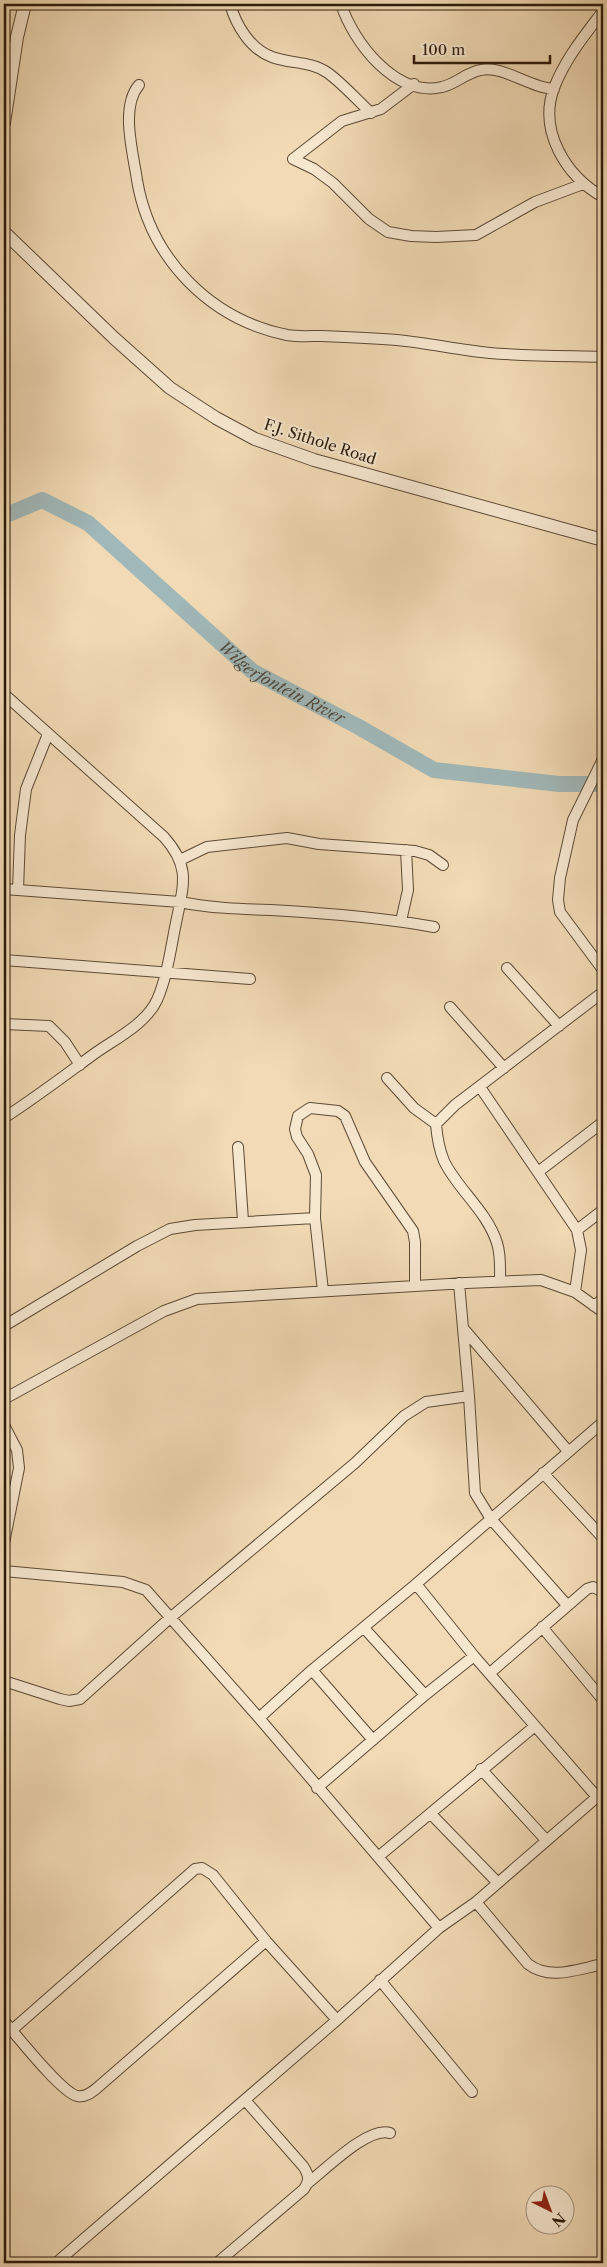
<svg xmlns="http://www.w3.org/2000/svg" width="607" height="2267" font-family="'Libre Caslon Text',serif">
	<style>
		.lines { fill: none; stroke-linecap: round; stroke-linejoin: round }
		.river { stroke: #a0b8b9; stroke-width: 16 }
		.minor-casing { stroke: #5d4a36; stroke-width: 12 }
		.tertiary-casing { stroke: #5d4a36; stroke-width: 14 }
		.minor { stroke: #f6e7cf; stroke-width: 10 }
		.tertiary { stroke: #f6e7cf; stroke-width: 12 }
		.labels { text-anchor: middle; stroke-width: 4; stroke-linejoin: round; paint-order: stroke }
		.street-label { font-size: 15px; fill: #2c1a0b; stroke: #f6e7cf }
		.water-label { font-size: 16px; font-style: italic; fill: #4f493f; stroke: #f6e7cf }
	</style>
	<rect width="100%" height="100%" fill="#f1dab5"/>
	<filter id="stains"><feTurbulence type="fractalNoise" baseFrequency=".004" numOctaves="4"/><feColorMatrix values="0 0 0 0 .2 0 0 0 0 .09 0 0 0 0 .02 0 0 0 .5 -.17"/></filter>
	<radialGradient id="worn" r=".72"><stop offset=".6" stop-color="#630" stop-opacity="0"/><stop offset="1" stop-color="#630" stop-opacity=".3"/></radialGradient>
	<g class="lines">
		<path class="river" id="s1" d="M4,516l38,-16 46,23 164,148 105,55 77,44 125,14h44"/>
		<g class="minor-casing">
			<path id="minor" d="M230,4c6,21 20,45 42,53 19,7 39,4 56,16 15,11 29,27 43,40
				M341,4c12,38 55,94 101,83 14,-3 25,-15 39,-17 22,-5 49,18 73,19
				M603,11c-18,24 -38,48 -49,77 -16,43 12,88 49,109
				M139,85c-19,22 -6,67 -2,95 13,78 72,139 150,155 11,2 23,1 34,1 25,1 50,2 76,4 31,3 62,10 93,13 37,3 76,3 113,4
				M293,159l21,10 19,14 36,36 19,13 23,4 25,1 40,-2 59,-33 48,-18
				M293,159l49,-38 39,-12 33,-25
				M4,694l160,143c26,29 20,46 13,81 -6,27 -9,57 -20,82 -11,24 -42,39 -63,54 -30,22 -59,44 -90,64
				M603,759l-30,61 -13,58 -2,22 2,12 43,58
				M180,860l27,-13 80,-9 32,6 96,7 14,4 14,10
				M4,889l176,13c30,6 60,7 91,8 54,3 109,7 163,17
				M18,890l2,-55 6,-46 22,-55
				M401,921l7,-31 -2,-40
				M4,960l246,19
				M507,968l52,58
				M450,1007l54,61
				M4,1024l45,2 16,16 15,23
				M387,1078l27,30 22,16
				M480,1087l97,143 4,20 -6,42
				M238,1147l5,74
				M538,1172l65,-50
				M577,1230l26,-20
				M500,1281c0,-13 1,-26 -3,-38 -10,-32 -39,-53 -53,-82 -5,-12 -7,-24 -8,-37l19,-19 148,-113
				M459,1283l10,113 6,97 16,26 76,86
				M323,1291l-8,-73 1,-43 -8,-21 -11,-17 -2,-8 3,-13 12,-8 28,3 7,5 20,46 48,69 2,11v43
				M594,1306l9,-7
				M4,1326l133,-80 33,-17 25,-4 120,-7
				M463,1328l105,123
				M4,1399l160,-88 33,-12 269,-16 75,-3 34,12 28,20
				M4,1425l13,25 2,18 -15,75
				M543,1473l60,65
				M4,1571l119,11 23,8 113,128 180,210
				M416,1584l58,72 123,141
				M542,1627l61,73
				M364,1628l61,67
				M312,1670l61,70
				M490,1673l97,-84 6,-2 10,5
				M4,1681l56,18 9,2 11,-2 90,-81 185,-155 49,-47 22,-14 43,-6
				M259,1718l53,-48 104,-86 187,-162
				M481,1769l65,71
				M317,1788l108,-93 49,-39
				M431,1814l66,68
				M378,1857l157,-131
				M476,1902l52,62c22,17 50,5 75,0
				M380,1980l92,112
				M4,2021c13,15 57,71 73,75 8,2 15,-4 20,-8l169,-147 71,79
				M12,2030l183,-161 7,-1 11,7 53,66
				M308,2183c17,-13 60,-57 82,-50
				M56,2263l281,-243 102,-92 37,-26 121,-105 6,-9
				M217,2263l87,-74c6,-9 5,-14 -1,-23l-58,-66"/>
		</g>
		<g class="tertiary-casing">
			<path id="tertiary" d="M4,123l13,-86 8,-33
				M4,232l110,106 56,50 46,30 39,21 59,21 289,80"/>
		</g>
		<use href="#minor" class="minor"/>
		<use href="#tertiary" class="tertiary"/>
	</g>
	<g class="labels">
		<g class="street-label">
			<text transform="translate(320 442) rotate(18)" y="5">F.J. Sithole Road</text>
		</g>
		<g class="water-label">
			<text dy="6" stroke="none"><textPath href="#s1" startOffset="345">Wilgerfontein River</textPath></text>
		</g>
	</g>
	<rect width="607" height="2267" fill="none" stroke="#f1dab5" stroke-width="20"/>
	<rect x="5" y="5" width="597" height="2257" fill="none" stroke="#2c1a0b" stroke-width="2.5"/>
	<rect x="10" y="10" width="587" height="2247" fill="none" stroke="#2c1a0b"/>
	<g transform="translate(550 2210) rotate(138)"><circle r="24" fill="#f6e7cf" stroke="#a59581"/>
	<path d="M0-4L9 19L0 12L-9 19Z" fill="#8f2418"/>
	<text y="-8" font-size="14" font-weight="bold" text-anchor="middle" fill="#2c1a0b">N</text>
	</g>
	<path d="M414 55v8h136v-8" fill="none" stroke="#2c1a0b" stroke-width="2.5"/>
	<text x="422" y="55" font-size="15" fill="#2c1a0b" stroke="#f6e7cf" stroke-width="4" paint-order="stroke">100 m</text>
	<rect width="100%" height="100%" filter="url(#stains)"/>
	<rect width="100%" height="100%" fill="url(#worn)"/>
</svg>
